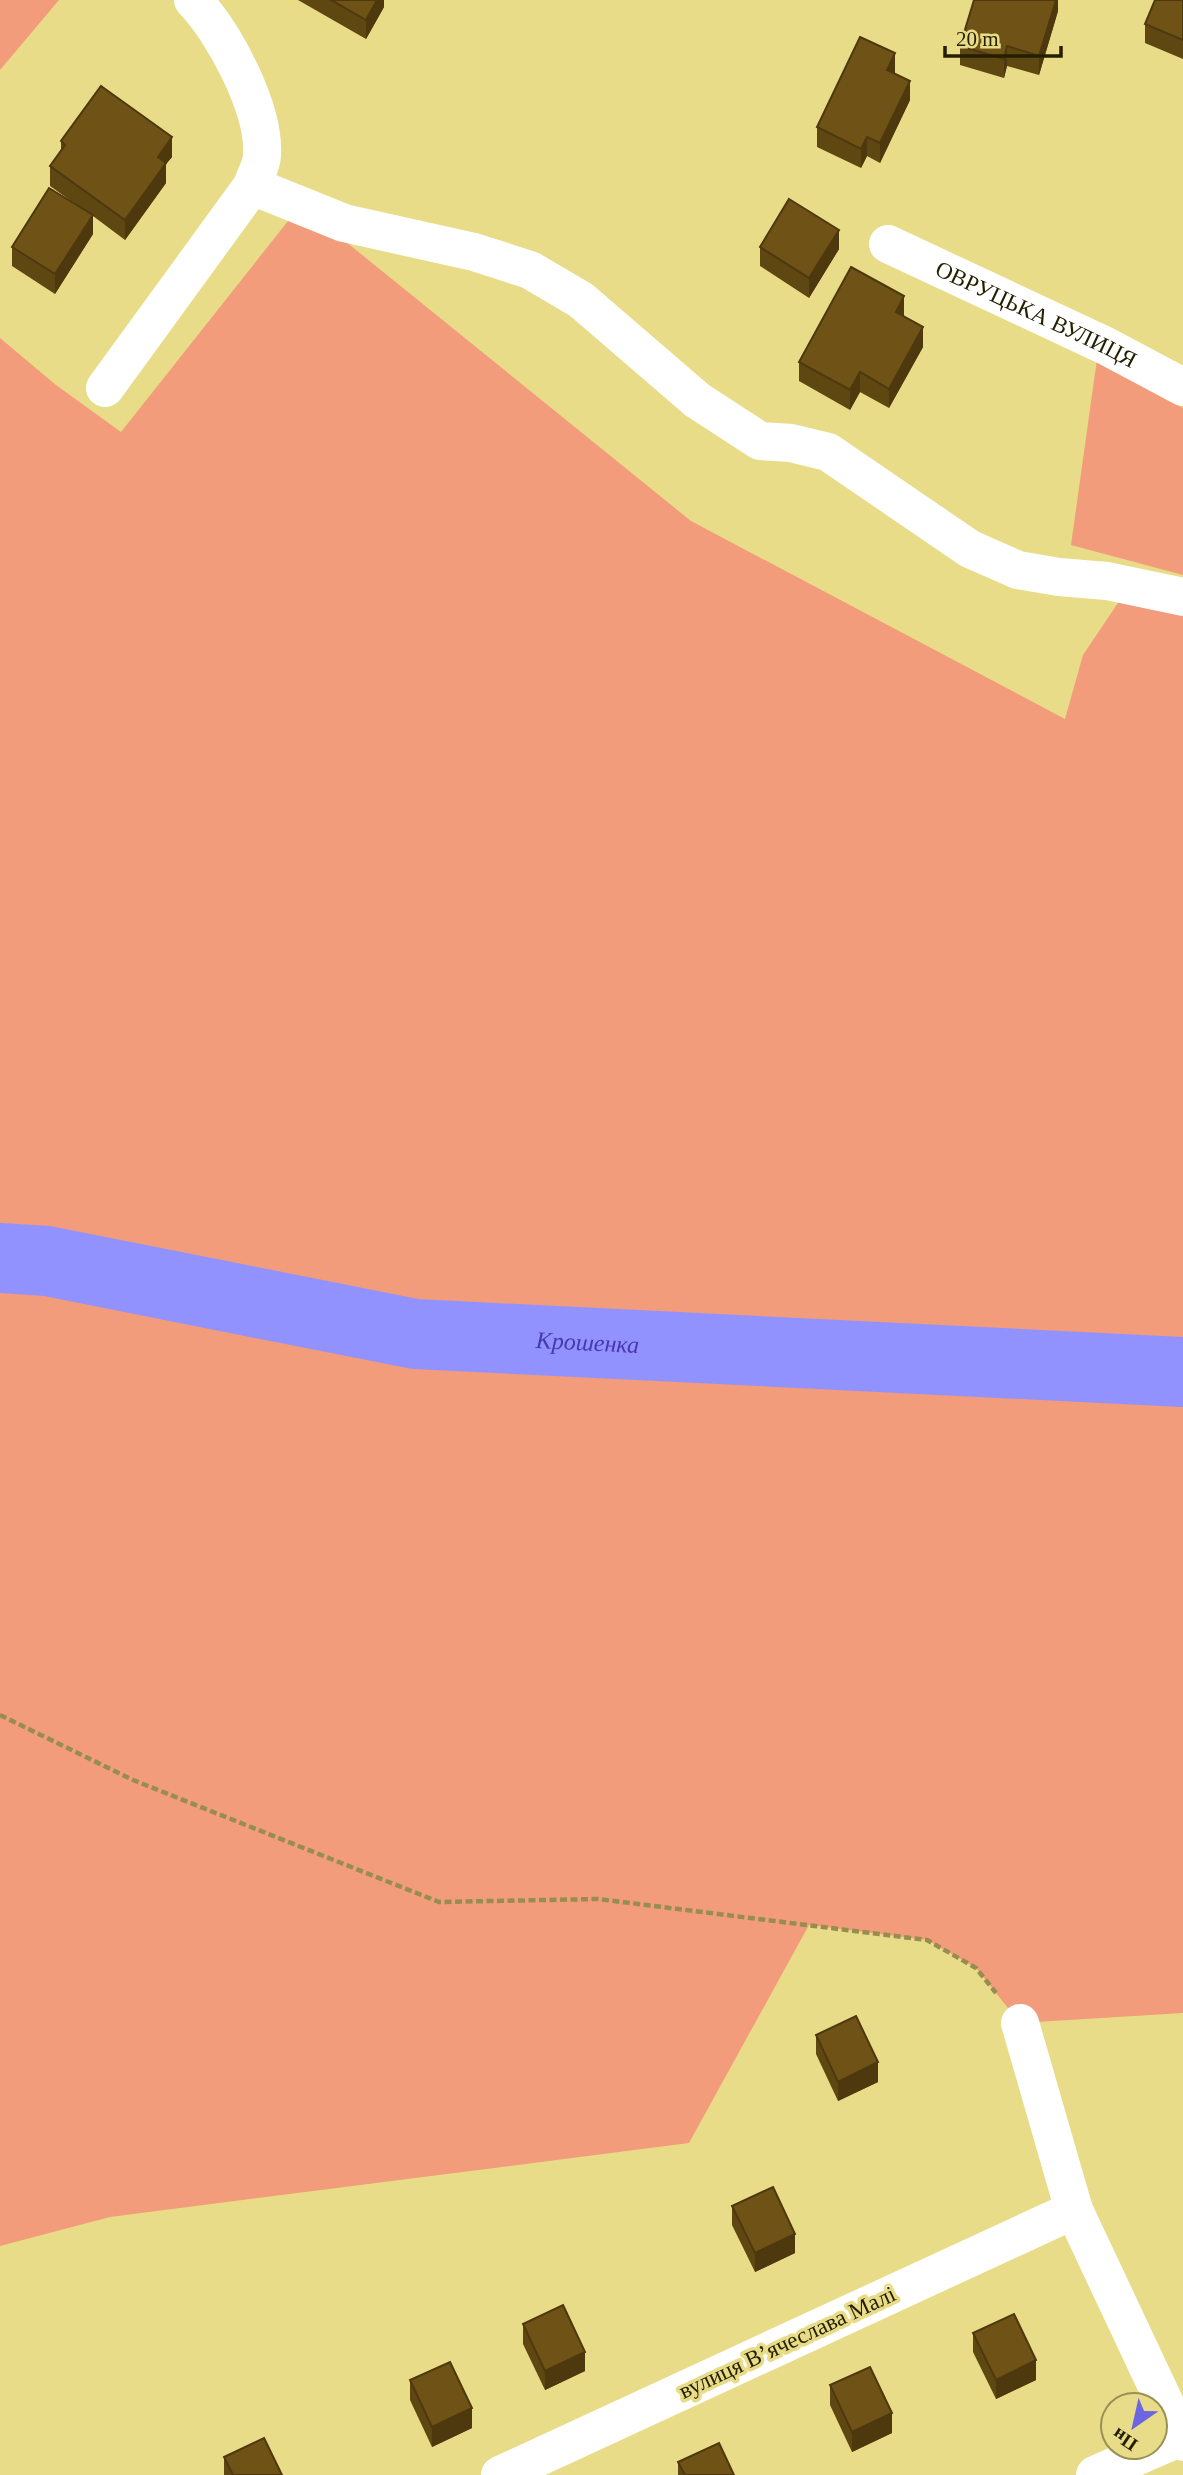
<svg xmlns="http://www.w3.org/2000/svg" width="1183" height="2475" font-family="'Times New Roman',serif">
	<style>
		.green { fill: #f29c7c }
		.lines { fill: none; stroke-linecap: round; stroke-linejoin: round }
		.river { stroke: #9192fe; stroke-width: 70 }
		.path { stroke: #978d4f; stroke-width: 4.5; stroke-dasharray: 7 3.5; stroke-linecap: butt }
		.minor { stroke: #fff; stroke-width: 38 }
		.wall { fill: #5f4712 }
		.shaded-wall { fill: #4e390f }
		.building { fill: #6f5215; stroke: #4e390f; stroke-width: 2 }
		.labels { text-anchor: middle; stroke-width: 7; stroke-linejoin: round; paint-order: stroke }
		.street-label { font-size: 23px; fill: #251f00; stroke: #e8dc88 }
		.water-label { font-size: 24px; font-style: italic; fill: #4737b2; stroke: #e8dc88 }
	</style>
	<rect width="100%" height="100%" fill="#e8dc88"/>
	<path class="green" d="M0,0h59l-59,70z
		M314,216l377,305 374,198 18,-64 41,-61 59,12v1407l-163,10 -44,-55 -49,-28 -118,-15 -120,218 -579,74 -110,29v-1908l56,47 65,47 167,-211z
		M1097,359l86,49v167l-112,-30z"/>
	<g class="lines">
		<path class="river" id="s1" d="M0,1258l47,3 368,73 768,38"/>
		<path class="path" d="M0,1715l133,65 306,122 159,-3 329,41 49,28 20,25"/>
		<g class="minor">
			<path d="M252,186l92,37 130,29 56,18 51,30 116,100 63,41 31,2 37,9 142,97 48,21 41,7 48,4 76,16"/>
			<path id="s2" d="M888,244l218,102 77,41"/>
			<path d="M105,388l147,-202c3,-10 10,-21 10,-31 3,-46 -38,-123 -69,-155"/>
			<path d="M1020,2023l54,187 109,232"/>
			<path d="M500,2475l574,-265"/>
			<path d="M1095,2475l86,-38"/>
		</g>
	</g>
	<path class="wall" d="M298,0h86v7l-18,32z
		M1058,0v11l-19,64 -32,-9 -3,12 -44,-13v-19z
		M1183,0v59l-38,-16v-19z
		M895,73l15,27 -30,63 -13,-7 -6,12 -44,-21v-20z
		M61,141l111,16 -6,7v19l-41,57 -32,-24v18l-38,60 -43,-28v-19l69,-39 -31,-22v-20l11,-16z
		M760,247l79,2 -30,49 -49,-32z
		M923,347l-34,61 -29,-16 -10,18 -51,-29v-19z
		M816,2035l62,47 -40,19 -22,-47z
		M732,2206l63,47 -40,19 -23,-47z
		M523,2324l62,47 -40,19 -22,-46z
		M973,2333l63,47 -40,19 -23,-47z
		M410,2380l62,48 -40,19 -22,-47z
		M830,2385l62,48 -40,19 -22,-47z
		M224,2457l58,18h-58z
		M678,2462l56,13h-56z"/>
	<path class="shaded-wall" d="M377,0h7v7l-18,32v-19z
		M1056,0h2v11l-19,64v-19z
		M1007,46v20l-3,12v-19z
		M895,53v20l-8,16v-19z
		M910,81v19l-30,63v-20z
		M172,137v20l-6,7v19l-41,57v-20l33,-63z
		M867,137v19l-6,12v-19z
		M93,215v19l-38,60v-20z
		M839,230v19l-30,49v-20z
		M904,296v20l-8,15v-19z
		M923,327v20l-34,61v-19z
		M860,372v20l-10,18v-20z
		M878,2062v20l-40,19v-19z
		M795,2234v19l-40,19v-19z
		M585,2352v19l-40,19v-19z
		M1036,2360v20l-40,19v-19z
		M472,2408v20l-40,19v-20z
		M892,2413v20l-40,19v-20z"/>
	<path class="building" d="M331,0h46l-11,20z
		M974,0h82l-17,56 -32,-10 -3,13 -44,-13z
		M1155,0h28v40l-38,-16z
		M860,37l35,16 -8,17 23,11 -30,62 -13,-6 -6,12 -44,-22z
		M101,86l71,51 -14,20 8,6 -41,57 -75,-54 15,-21 -4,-4z
		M49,188l44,27 -38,59 -43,-27z
		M789,199l50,31 -30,48 -49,-31z
		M851,267l53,29 -8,16 27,15 -34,62 -29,-17 -10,18 -51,-28z
		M856,2016l22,46 -40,20 -22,-47z
		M773,2187l22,47 -40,19 -23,-47z
		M563,2305l22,47 -40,19 -22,-47z
		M1014,2314l22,46 -40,20 -23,-47z
		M450,2362l22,46 -40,19 -22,-47z
		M870,2367l22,46 -40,19 -22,-47z
		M264,2438l18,37h-49l-9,-18z
		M719,2443l15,32h-49l-7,-13z"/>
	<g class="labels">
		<g class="street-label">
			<text dy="8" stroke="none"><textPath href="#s2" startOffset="164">ОВРУЦЬКА ВУЛИЦЯ</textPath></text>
			<text transform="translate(787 2342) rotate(-25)" y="8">вулиця Вʼячеслава Малі</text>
		</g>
		<g class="water-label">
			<text dy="8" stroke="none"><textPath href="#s1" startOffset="595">Крошенка</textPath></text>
		</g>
	</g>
	<g transform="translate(1134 2426) rotate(214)"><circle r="33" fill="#e8dc88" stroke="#9a9052" stroke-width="2"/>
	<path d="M0-5L12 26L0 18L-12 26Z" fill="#6c67e1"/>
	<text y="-10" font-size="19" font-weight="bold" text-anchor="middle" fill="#251f00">Пн</text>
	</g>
	<path d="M945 46v10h116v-10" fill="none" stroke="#251f00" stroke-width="3.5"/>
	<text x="956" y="46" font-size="21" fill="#251f00" stroke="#e8dc88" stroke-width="5" paint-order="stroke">20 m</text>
</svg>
